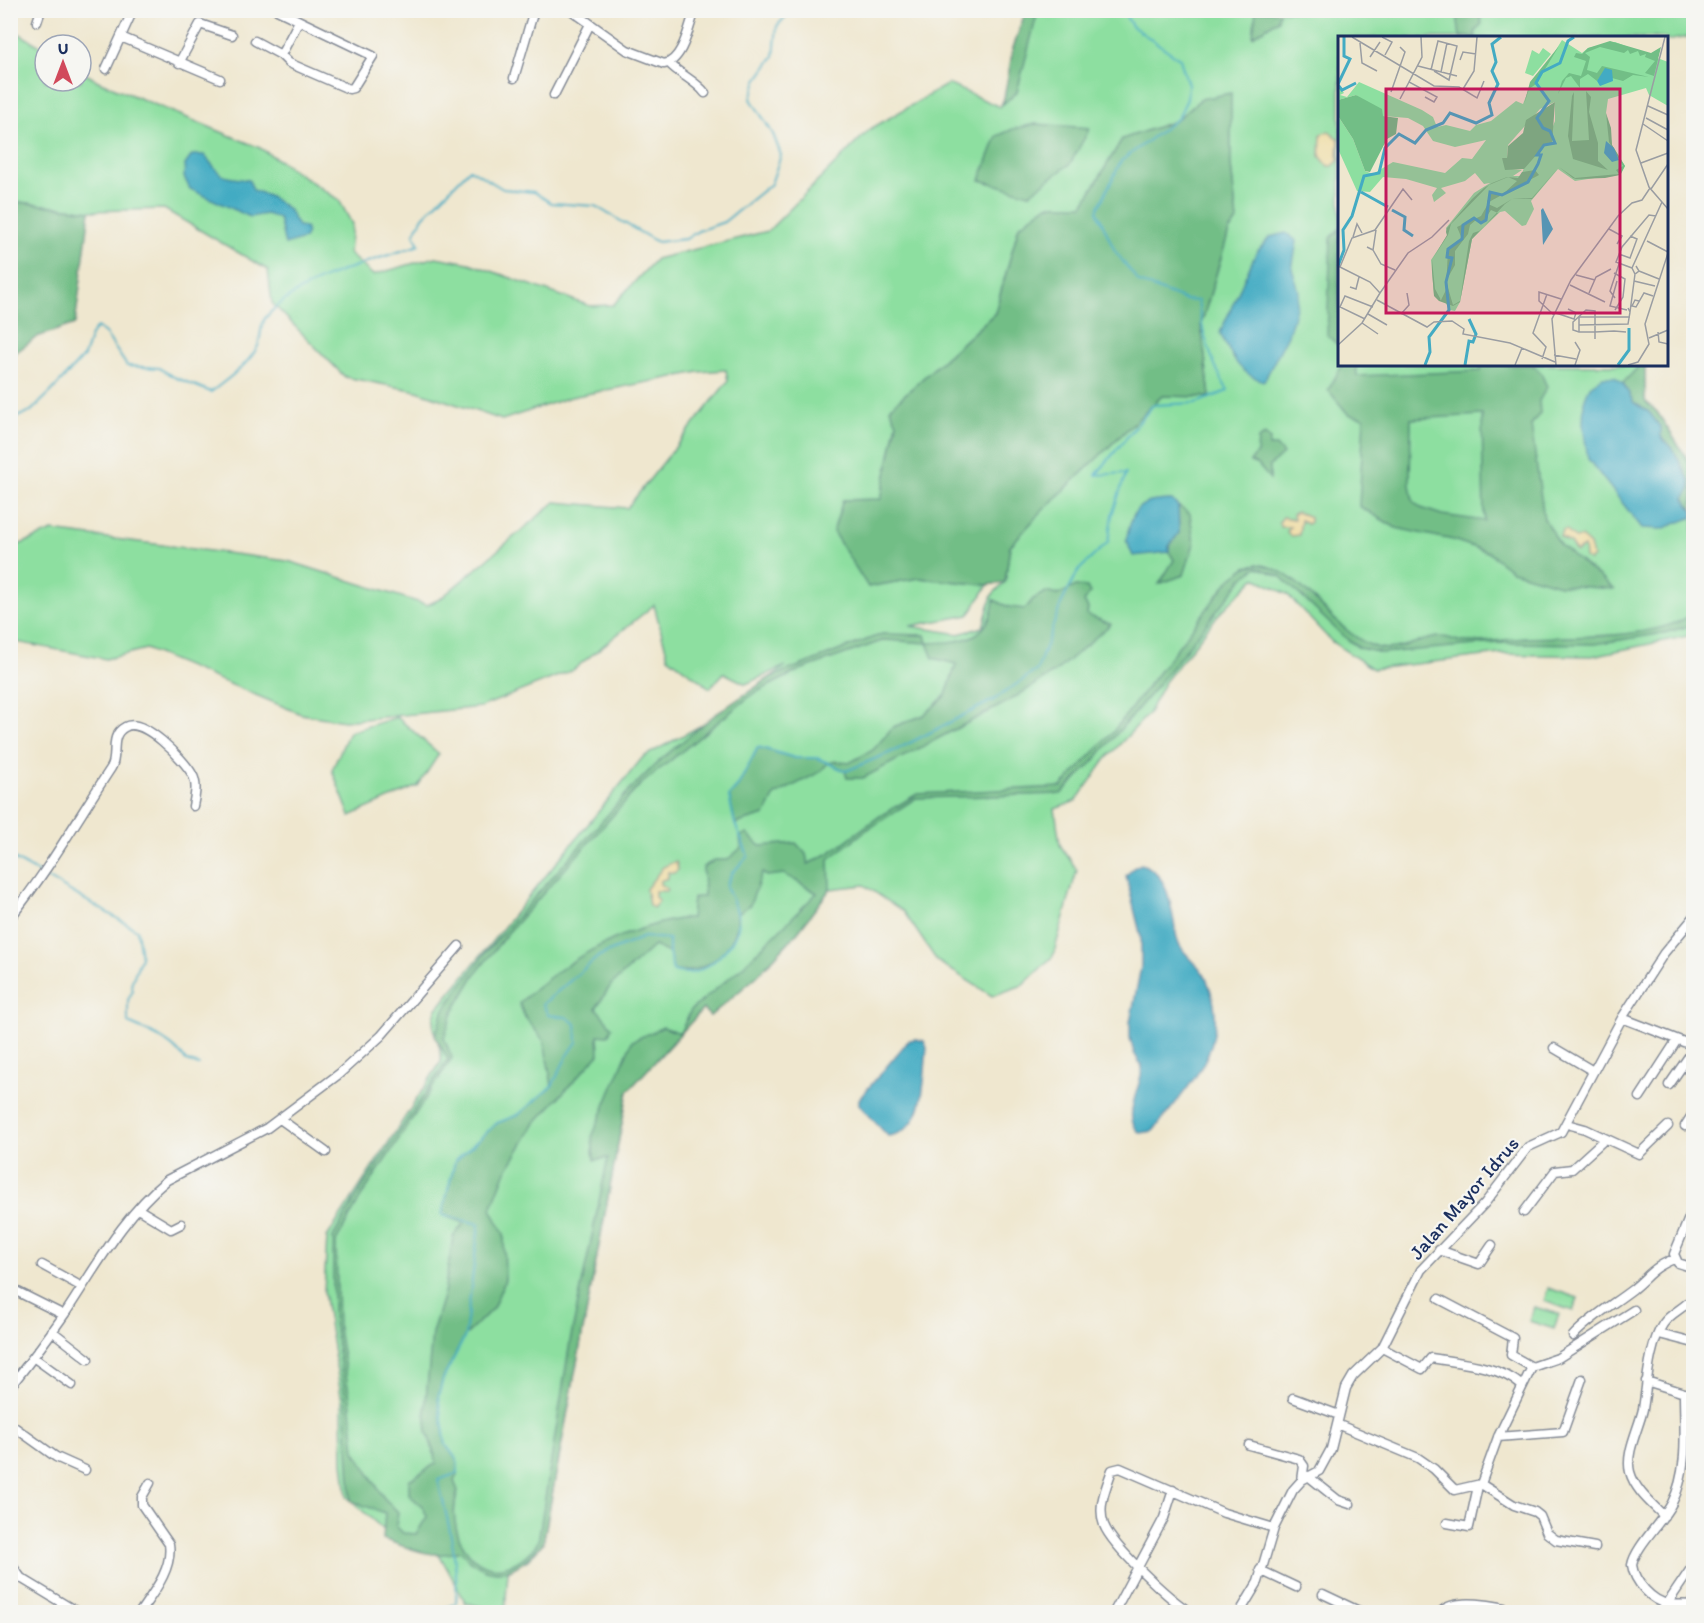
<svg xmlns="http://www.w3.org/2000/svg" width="1704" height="1623" font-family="Itim,sans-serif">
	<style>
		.green { fill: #8ddfa0; stroke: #54877f; stroke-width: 1.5; fill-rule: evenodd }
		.forest { fill: #72be86; stroke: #467672; stroke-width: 1.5; fill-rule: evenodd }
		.sand { fill: #eeda9e; stroke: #84847e; stroke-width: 1.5 }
		.water { fill: #43abc3; stroke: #2f6d90; stroke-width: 1.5 }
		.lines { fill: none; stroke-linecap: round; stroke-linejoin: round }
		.stream { stroke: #43abc3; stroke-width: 2 }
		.street-casing { stroke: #858b96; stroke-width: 11 }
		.street { stroke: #fff; stroke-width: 8 }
		.labels { text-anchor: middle; stroke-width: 4.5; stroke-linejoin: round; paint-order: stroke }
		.street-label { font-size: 20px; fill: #1b2f5e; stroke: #f6f6f2 }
		.inset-river { fill: none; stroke: #43abc3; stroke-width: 3 }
		.inset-road { fill: none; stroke: #9a9da2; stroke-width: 1.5 }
		.view { fill: #c2185b; fill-opacity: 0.15; stroke: #c2185b; stroke-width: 3 }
		.inset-edge { fill: none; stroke: #1b2f5e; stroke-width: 3 }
	</style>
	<rect width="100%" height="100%" fill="#f6f6f2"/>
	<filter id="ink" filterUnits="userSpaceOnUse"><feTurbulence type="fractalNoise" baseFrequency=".0167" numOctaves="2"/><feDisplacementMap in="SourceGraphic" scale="12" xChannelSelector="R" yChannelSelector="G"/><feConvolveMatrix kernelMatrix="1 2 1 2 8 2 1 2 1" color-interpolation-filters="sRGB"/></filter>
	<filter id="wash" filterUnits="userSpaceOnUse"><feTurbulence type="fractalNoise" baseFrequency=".008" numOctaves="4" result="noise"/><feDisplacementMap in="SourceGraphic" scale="24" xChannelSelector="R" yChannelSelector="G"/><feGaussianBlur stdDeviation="1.35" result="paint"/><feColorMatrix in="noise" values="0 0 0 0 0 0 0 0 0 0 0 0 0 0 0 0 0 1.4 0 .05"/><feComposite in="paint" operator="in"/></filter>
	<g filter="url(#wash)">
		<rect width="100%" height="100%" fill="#efe7cf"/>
		<path class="green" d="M1037,11h656v25l-26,5 -1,-3h-326v326l305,1v36l12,11 36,56v167l-101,21 -91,-2 -128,15 -41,-27 -45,-48 -32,-16 -37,37 -54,68 -16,31 -42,45 -30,42 -21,8 5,36 17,25 -24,86 -30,29 -31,11 -55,-35 -33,-49 -40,-27 -34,4 -34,45 -39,42 -47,40 -7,-7 -75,82 -85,452 -15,17 -20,11 -3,41 -39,-9 -33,-60 -39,-4 -47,-42 -4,-35 -1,-60 -18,-110 3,-55 114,-175c2,-23 -14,-27 -5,-52l207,-253 57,-31 86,-60 -40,18 -22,-11 -14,15 -42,-31 -14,-52 -81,65 -92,37 -137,14 -43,-7 -155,-65 -40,10 -95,-18v-93l41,-17 236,30 139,44 13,-6 115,-97 72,6 101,-127 -2,-11 -27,2 -128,25 -69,23 -85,-29 -72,-14 -73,-74 -4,-33 -104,-61 -74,2 -79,-10 -1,-173 35,21v32h36v-10l17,10 162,67 79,52 13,24 -3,30 24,21 63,-18 33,6 121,43 23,-1 43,-46 112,-28 102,-102 78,-45 52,23 27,-59zM1201,99l30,67 6,55 -8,10 -28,94 9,72 -48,-1 -121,116 -31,34 -5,36 -13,13 -9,32 -24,7 -49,-8 59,-11 19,-30 -69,-7 -51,9 -25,-87h38l16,-78 -7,-14 105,-95 24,-87 29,-21 35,1 39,-67 53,-18z
			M397,717l42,37 -21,32 -68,30 -18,-46 17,-38z
			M1548,1288l30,10 -5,13 -29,-10z
			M1534,1307l25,7 -5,15 -25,-8z"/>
		<path class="forest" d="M1026,10l12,1 -21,81 -14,12 10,-56z
			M1256,11h23l-1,9 -25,16z
			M1457,14l23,2 2,7 -7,10 1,4h-16z
			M1231,93v73l6,55 -8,10 -28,94 9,72 -48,-1 -121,116 -31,34 -5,36 -17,3 -69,-7 -51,9 -35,-55 10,-32 38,-1 16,-76 -7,-15 105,-95 24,-87 29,-21h35l39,-66 53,-18 26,-22z
			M1036,124l54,4 -20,36 -41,30 -49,-14 17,-44 16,-7z
			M11,201l79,10 -15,113 -38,13 -26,19z
			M1339,229v117l-12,-11 4,-97z
			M1343,364l13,1 1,11 124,-5v-6h52l8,8 6,14 -8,14 1,12 -9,12 13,94 16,26 54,44 -54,-4 -48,-14 -24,-19 -35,-12 -57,-12 -37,-22 5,-88 -16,-4 -20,-24zM1482,415l2,106 -42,-6 -21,-7 -8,-7 -3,-16 1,-66z
			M1640,365h5v36l12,11 36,56v43l-10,-13 -9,-47 -13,-14 -12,-25 -15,-9 -11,-20z
			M1265,435l5,5 -1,6h7l7,8 -13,12v13l-12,-14 -8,-3 7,-9 1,-14z
			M1178,506l12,8 4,30 -10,31 -25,9 15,-24 -5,-8v-6l10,-13z
			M1257,564c45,5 71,62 113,81 27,12 50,-9 72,-8 7,0 14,4 22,5 21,1 43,-3 64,-4 43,-2 132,2 165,-25v12l-29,8 -69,11 -96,-1 -117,10 -23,-5 -16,-12 -63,-60 -23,-9 -13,10 -92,115 -60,71 -31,31 -145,4 -51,33 -36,28 1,30 -34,45 -39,42 -47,40 -7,-7 -75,82 -85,452c-27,31 -53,42 -82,8 -28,9 -52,-3 -78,-12l2,-26 -34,-12 -6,-104 -12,-79v-81l28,-48 87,-130 -13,-23 9,-27 41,-56 141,-159 34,-34 53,-44 58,-39 111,-43 43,1 2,8c34,-1 63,-2 67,-43l15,7 16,2 8,-10 13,-7 11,3 19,-9 11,1 3,6 -6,9 4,6 -1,7 24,9 -56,48 -46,29 -146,77h-16l-2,-7 -17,-8 -8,9 -45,23 -10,20 -30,9 -6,-28 9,-10 20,-39 37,11h22l12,5 7,-2 13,2 24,-13 20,-23 31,-12 22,-20 10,-31 -23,-6 -6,-15 -42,-3 -85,30 -47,24 -113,91 -134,150 -32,41 -21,36 -9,26 8,20 -91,139 -25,45 2,87 12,69 5,53 29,47 14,14 -2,14 7,7 13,1 11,-17 -4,-10 -14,-12v-15l28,-17 -10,-32 -2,-21 7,-77 12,-40 9,-56 11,-14 -22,-8 13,-54 42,-38 21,-8 34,-29 -8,-45 -19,-24 -6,-14c41,-37 78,-61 131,-77 14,-4 27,-8 41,-8l2,-20 11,-2 -1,-29 12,-7h12l14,-12 -1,-12 7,-2 13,12 36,-3 10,11 2,10 21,-11 51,-37 37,-22 144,-7 52,-55 116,-152 17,-13zM762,873l5,3 17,-2 33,19 -75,74 -51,43 -11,23 -17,-6 -31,14 -40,96 2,23 14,-2 -38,184 -32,200c-45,60 -98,2 -80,-51l-4,-10 4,-8 -1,-13 -11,-15 -8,-48 5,-18 22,-43 28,-28 12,-28 -1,-46 -13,-25 14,-36 30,-50 64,-69 -1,-19 10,1 4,-9 -16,-19 15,-23 43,-39 15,7 4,18c32,5 67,-23 64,-57l13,-9z"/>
		<path class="sand" d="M1329,131l10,8 -1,22 -5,5h-5l-8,-10 1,-22z
			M1297,512l13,5v5l-3,2 -6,-4 -2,15 -8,1 -4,-4 3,-5h-10l-1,-5 4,-5 11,2 -1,-5z
			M1566,530l10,9 5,-2 9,8 3,12 -4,4 -4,-3 -1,-11 -8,5 -6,-9 -10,-6 2,-6z
			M676,861l2,9 -4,3 -6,-1v6l-8,3v3l7,5 -1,2h-11v6l4,4 -6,7 -4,-3 -3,-16 17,-22z"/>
		<path class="water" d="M192,155h12c21,24 12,21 45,25l4,10 18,7 17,12 10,17 7,1 2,5 -3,7 -19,6 -6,-27 -13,-4 -16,3 -60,-28 -6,-12 1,-12z
			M1286,233l11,8 -5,28 7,22 -3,17 -8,27 -24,46c-26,-7 -32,-25 -44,-48l36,-80 14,-16z
			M1603,377h12l8,6 11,20 15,9 12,16v9l13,14 16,31v8l-6,8 9,13v6l-31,12 -20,-1 -54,-69 -5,-34 1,-24 6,-15z
			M1172,500l6,6 1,27 -10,13v6l-36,4 -7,-16c8,-33 10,-39 46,-40z
			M1141,864c30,9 30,48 36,74 4,17 22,24 29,40 29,65 -15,105 -53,153l-13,2c-20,-16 2,-45 2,-66l-8,-14 -4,-15v-16l11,-55v-30l-15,-61 7,-8z
			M916,1039l8,2 3,7c-4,30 1,83 -39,88l-29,-31v-6l50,-59z"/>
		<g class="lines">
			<path class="stream" d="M10,420l21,-9 20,-19 33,-36 7,-21 6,-8 8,6 22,33 32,2 15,9 37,15c16,-13 35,-25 46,-44 5,-9 2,-23 9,-31 35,-39 104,-55 153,-72l-5,-11 9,-17 47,-48 33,20 31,3 17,11 44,3 62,36 29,-3 12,-8 26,-9 47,-38 10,-29 -8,-21 -22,-35 6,-19 17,-24 3,-30 15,-16
				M10,857l29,16
				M44,876l93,54 4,27 -10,27 2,6 -5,10v23c21,9 46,18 58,38l13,4
				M439,1612l17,-9c3,-42 -8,-82 -18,-123l20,-7 -1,-13 -11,-15 -8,-48 5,-18 22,-43 14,-112 -37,-9 13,-54 42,-38 21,-8 34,-29 14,-28 11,-16 -1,-18 -10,-7 -18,-2 -5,-11 56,-48 45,-19 25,2v14l4,18c4,1 10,2 14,2 20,0 47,-27 51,-46 3,-13 -7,-29 -12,-41l6,-13 16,-17 -13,-32 -6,-28 9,-10 20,-39 37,11h22l29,13 50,-21 99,-51 42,-29 24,-66 8,-16 10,-18 29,-28 4,-27 14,-42 -30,2 57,-70 43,-2 32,-12c-17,-29 -26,-57 -30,-90l-13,-1 -46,-18 -24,-31 -18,-40 24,-50 57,-43 9,-19 1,-14 -8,-26 -48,-33 -10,-16"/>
		</g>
	</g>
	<g filter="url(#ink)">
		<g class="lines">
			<g class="street-casing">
				<path id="street" d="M188,10h6
					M277,10l96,46 -20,32 -4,1 -60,-26 -8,-8
					M571,10l56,40 37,14c19,-3 25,-38 31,-54
					M37,22l4,-12
					M121,37l99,42
					M255,41l26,14 18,-34
					M179,63l21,-39 32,11
					M669,63c11,12 27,18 36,30
					M106,69l27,-59
					M514,78l20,-68
					M554,95l35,-69
					M10,918c38,-47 68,-100 101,-150 8,-12 -3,-32 14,-41 18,-11 59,33 67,47 6,10 3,22 1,32
					M1622,1018l72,28
					M1554,1048l39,23
					M1669,1085l25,-36
					M1640,1097l37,-57
					M280,1119l46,33
					M1567,1124l18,5 54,25 29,-28
					M1685,1126l9,-14
					M1694,1206l-20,48 4,9 16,5
					M138,1209l33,20 10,-5
					M1524,1212l31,-41 17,-2 33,-30
					M1439,1250l40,14 13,-19
					M42,1265l40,22
					M10,1288l54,27
					M1439,1299l74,39 -2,17 21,12
					M52,1331l36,28
					M1659,1334l35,9
					M1573,1336c18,-19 39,-31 60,-47 17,-14 19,-21 41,-30
					M1382,1348l40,21 9,-11c29,5 67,7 90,27
					M33,1357l39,28
					M1646,1381l48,15
					M10,1387c19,-24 38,-49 56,-75 30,-45 58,-97 101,-132l100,-52 72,-54 42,-38 78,-90
					M1684,1393c0,36 5,76 -12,110 -9,18 -37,44 -40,62 2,16 20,37 37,39 8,1 17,0 25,1
					M1293,1398l46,17
					M10,1424l46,33 29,13
					M1339,1425l79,33 16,11 21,21 26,-6 33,21 21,7 5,4 7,17 9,7 39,7
					M1498,1437l65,-5 19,-53
					M1249,1445l50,14 5,7 -2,14
					M1308,1476l30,24 12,4
					M1481,1484l17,-47 34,-70 26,-9 76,-48
					M1664,1516c-13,-13 -29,-26 -34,-44 -5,-19 9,-44 13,-63 4,-25 6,-64 20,-85 8,-12 23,-16 31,-28
					M1447,1523l22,4 9,-41
					M10,1563l11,15 56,34
					M1260,1570l36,17
					M1323,1594l38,18
					M1667,1604l27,-40
					M140,1612c13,-19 33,-43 29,-68l-27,-39v-8l8,-14
					M1114,1612l50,-94 9,-28
					M1190,1612c-20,-12 -78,-66 -86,-87 -7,-18 2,-37 8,-55l8,-2 104,45 50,15
					M1240,1612l18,-30 16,-54 19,-38 9,-10 17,-9 12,-22 15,-61 7,-12 29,-28 39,-78 64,-67 43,-56 33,-15 61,-114 42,-65 30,-36
					M1441,1612c12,-15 59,-7 75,0"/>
			</g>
			<use href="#street" class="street"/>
		</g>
	</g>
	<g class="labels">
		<g class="street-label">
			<text transform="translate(1464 1198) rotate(-49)" y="7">Jalan Mayor Idrus</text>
		</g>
	</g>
	<g transform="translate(1338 36)">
		<rect width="330" height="330" fill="#efe7cf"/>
		<path d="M224,4l20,13 6,-5 27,-6 53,20v44l-19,-11 -3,-7 -38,11 -2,14 6,32 13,21 -4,8 -46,7 -17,-12 -27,32 3,8 -8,16 -4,1 -17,-15 -5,1 -28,27 -12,63 -5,9 -5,-1 -5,-8 -11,-7 -3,-35 16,-24 -1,-8 28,-35 16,-10 -6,1 -9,-11 -10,8 -24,7 5,5 -12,9 -2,-7 5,-7 -31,-9 -23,-2 -13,15 -13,-1 -19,-42v-33l15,23 12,32 8,3 20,-12 52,11 17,-15 10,1 14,-19 -31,7 -22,-6 -10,-15 -15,-8 -25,-2 -27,-21 -18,5v-15l6,8 -4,2 7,2 12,-15 63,28 11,7 4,10 9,-2 24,6 6,-6 15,-4 25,-20 7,3 7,-18 6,-4zM217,66v19l-9,23 -21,21 -4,11h-8l9,-6 -10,-1 -10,-11h5l1,-13 32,-36zM205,12l8,6 -18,22 -8,-3 7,-23 7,4z" fill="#8ddfa0" fill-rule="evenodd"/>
		<path d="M272,5l41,12 10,-6 -7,29 -9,-3 10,-12 -10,-4 1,-3 -6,2 -2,-5 -8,3 -2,-4 -4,3 -24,-6 -15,6 5,4 -3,13 10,3 5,-7 47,11 -16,-2 -10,6 -11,-3 -2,-7 -6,1 -7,9 -9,-7 -8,5v9l-9,-12 -5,2 -8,16 4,-13 7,-8 12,3 5,-15 -12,-4 2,-4 6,1 6,-6zM221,10l-23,38 -7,5 -5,15 6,-22zM248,55l5,6 -2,15 9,31v18l10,9 -35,-11 -5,-23 4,-40 2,-4 -2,49 17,-1zM18,59l26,14 1,7 15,2 -2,16 -9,5 -17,33 -5,-1 -12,-32 -15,-23v-16zM217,66l-3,42h-6l-22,25 -19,1 -3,-12h5l1,-12 15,-13 3,-13zM268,77l5,15 1,17 13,21 -5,9 -15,3 -29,1 -3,-1 -14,-11 -27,32h-20l-7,5 -33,35 -12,63 -7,4 -14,-5 -5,-5 -2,-25v-11l15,-25 -1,-3 1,-4 6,-7 19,-22 12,-11 8,-5 15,-6 11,1 4,-6 13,-2 4,5 -52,28 3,-11 13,2 14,-13 -9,-4 -19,8 -38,39 -3,11 -16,25 3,29 6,11 5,-10 2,-41 14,-10 -5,-12 24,-11 7,-12 9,4 15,-9 20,-1 27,-31 16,11 44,-4 -3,-4 7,-4 -14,-24zM153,174l7,3 -19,18 -6,2 -4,8 -9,60 -7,4 -7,-24 9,-16v-14l13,-17 2,-9 6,-5 7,2z" fill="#72be86" fill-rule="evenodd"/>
		<path d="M267,32l7,2 1,11 -13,5 -3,-5zM268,105l8,7 5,12 -7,2 -8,-9zM205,172l10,21 -10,16 -2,-35z" fill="#43abc3"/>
		<path class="inset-river" d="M0,48l12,-25 -6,-3v-19M0,49l4,5 14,-7M23,156l27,15M54,174l13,7 -1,13 9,6M0,230l6,-16 -1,-20 9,-14 12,-40 15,-3 6,-25 14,-14 16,9 11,-13 17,-7 7,-10 26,10 16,-8 -3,-12 9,-19 -6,-13 4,-9 -4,-18 9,-7M87,329l5,-13 -1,-15 20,-27 -3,-28 6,-24 -5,-1 1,-8 14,-10 1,-14 11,-7 7,5 5,-3 4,-28 12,3 26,-13 10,-18 3,-9h-4l7,-10 11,-2 -5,-12 -7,-3 -6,-10 12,-17 -13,-18 6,-11 18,-9 8,-22 6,-4M127,329l4,-24 4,1 3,-8 -7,-15M280,329l11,-15v-22"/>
		<path class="inset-road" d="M14,1l82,49 25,1 18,11 7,-17M44,1l10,5 -7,13M83,1l1,20 -13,25 28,15 -3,5 -9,-5M327,1l-29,113 13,37 19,22M22,7l2,20 15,8M32,21l10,-15M122,24l3,-8 13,2M80,30l39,10M93,34l7,-29 19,5 -8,34 -15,-9M103,36l6,-29M125,53l11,-18 3,-34M53,56l14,-40 -5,-5M62,63l9,-17M310,70l20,9M308,82l22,12M305,88l25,17M303,127l27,-10M313,153l17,-25M271,193l13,7 -5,8M15,201l4,-13 5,9M309,205l21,11M29,211l6,3 3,-20M35,214l8,14 14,6M281,218l11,4 7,-19 -7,-3M298,230l3,5 -4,3 -3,-6 30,-66M2,231l12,-29 23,-8 28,-41 9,11M294,232l-16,-6 6,-15 27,-32 7,1M301,235l20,8M276,237l11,6 -2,18 -8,13M238,239l19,5M279,245l-7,25 17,4M296,245l21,5M232,249l35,17M12,251l6,2 3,-12M42,257l28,-40 24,-16 17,-17M251,257l7,-16 15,-8M277,262l-5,-7 9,-27M39,264l50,27 7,-5 18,-1 12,8 -1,5 47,9 45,19M301,265l-4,-1 -3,6 4,1 8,-14 9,3M290,272l2,4 5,-38M218,277l18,6 2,-6 -8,-4M30,278l19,11M63,278l8,-9 -2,-12M216,279l-15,-14v-9l22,7M27,283l-25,-12 5,-11 28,11M24,287l16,11M241,289l49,-1 2,-12M241,296v-15h51M320,296l1,10 9,2M311,302l19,-8M257,303v-28l-9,-1 -13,12v8l6,2h16l19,-1 12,1M0,309l24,-22 18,-30 -10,-11 -32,-16M216,319l22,4M204,323l4,-12 -13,-14 14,-39M177,329l7,-17M218,329l-4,-46 19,-39 47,-64 14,-13 10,-3 8,-12M237,329l5,-15 -5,-8M290,329l10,-3 11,-18 -4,-20 23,-71"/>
		<path class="view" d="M48,53h234v224h-234z"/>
		<rect width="330" height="330" class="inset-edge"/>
	</g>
	<rect width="1704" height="1623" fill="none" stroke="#f6f6f2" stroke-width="36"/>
	<g transform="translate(63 63)"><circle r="28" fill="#f6f6f2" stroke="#9ea6b7" stroke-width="1.5"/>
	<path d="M0-4.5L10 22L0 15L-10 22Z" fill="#d1495b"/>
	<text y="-9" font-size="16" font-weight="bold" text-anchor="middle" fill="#1b2f5e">U</text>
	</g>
</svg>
